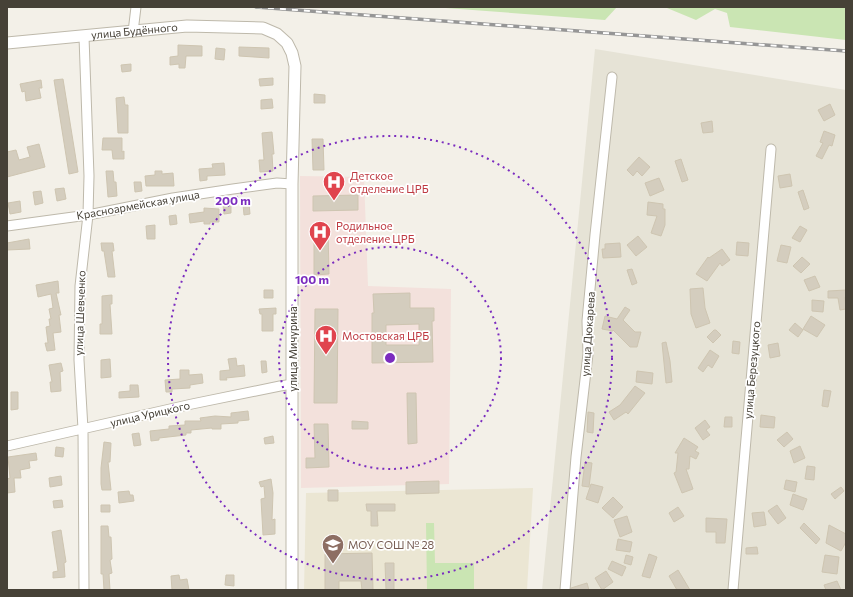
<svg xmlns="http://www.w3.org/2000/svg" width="853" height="597" font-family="Commissioner,sans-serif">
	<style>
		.residential { fill: #e6e3d6 }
		.education { fill: #ebe6d3 }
		.medical { fill: #f3e1dc }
		.green { fill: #cae5b3 }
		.building { fill: #d4cdbe; stroke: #cec5b1; fill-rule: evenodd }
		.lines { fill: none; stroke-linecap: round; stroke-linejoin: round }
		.minor-casing { stroke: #beb9ab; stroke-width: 11 }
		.tertiary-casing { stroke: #beb9ab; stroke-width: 13 }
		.minor { stroke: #fff; stroke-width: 9 }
		.tertiary { stroke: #fff; stroke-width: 11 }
		.rail-casing { stroke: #969696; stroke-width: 3.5 }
		.rail { stroke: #fff; stroke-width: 2; stroke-dasharray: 6; stroke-linecap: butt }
		.ring { fill: none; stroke: #7b2cbf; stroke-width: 2; stroke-dasharray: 2 4 }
		.labels { text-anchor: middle; stroke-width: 3.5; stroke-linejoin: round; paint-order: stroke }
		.street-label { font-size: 11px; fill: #464137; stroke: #fff }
		.health-label { font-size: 11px; fill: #be3a42; stroke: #fff; text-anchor: start }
		.education-label { font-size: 11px; fill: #785e54; stroke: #fff; text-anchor: start }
		.centre { fill: #7b2cbf; stroke: #fff; stroke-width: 2 }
		.ring-label { font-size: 12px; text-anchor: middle; font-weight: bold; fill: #7b2cbf; stroke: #fff; stroke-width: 3.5; stroke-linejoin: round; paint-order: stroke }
	</style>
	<rect width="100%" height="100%" fill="#f3f0e8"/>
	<path class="residential" d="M595,49l251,41v500h-304z"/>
	<path class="education" d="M533,488l-6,102h-223l2,-97z"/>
	<path class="medical" d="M300,176l64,1 4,109 83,3 -2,195 -148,4z"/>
	<path class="green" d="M432,7h185l-12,13z
		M656,7h190v33l-116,-13 -3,-14 -12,-4 -19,11 -29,-12z
		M426,523h8l1,40h39v27h-47z"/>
	<path class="building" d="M178,45l24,1v10h-16l-1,12h-6v-4l-9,1v-8l8,-1z
		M239,47l30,1v10l-30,-2z
		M216,48l9,1 -1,11 -9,-1z
		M131,64v7l-9,1 -1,-7z
		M273,78v7l-13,1 -1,-7z
		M63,79l15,93 -9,2 -15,-94z
		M41,80l1,8h-3l2,10 -15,3 -1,-10 -3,1 -2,-8z
		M314,94l11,1v8h-11z
		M124,97l1,8h3v28h-10l-2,-35z
		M272,99l1,9 -12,1v-9z
		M830,104l5,11 -11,6 -6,-11z
		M712,121l1,11 -10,1 -2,-10z
		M824,131l11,4 -3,11 -3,-1 -7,14 -6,-3 7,-13 -3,-1z
		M272,132l2,22h-2l1,17 -13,1 -1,-12h5l-2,-27z
		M103,138h19v14l2,-1v8h-11l-1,-9h-10z
		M312,139h11l1,31h-11z
		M39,144l6,23 -38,10v-25l9,-2 3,10 11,-3 -3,-10z
		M639,157l11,10 -8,9 -5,-5 -4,5 -6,-6z
		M681,159l7,21 -6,2 -7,-21z
		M224,163l1,12 -18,1v4l-7,1 -1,-12 14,-1 -1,-4z
		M106,171h7l1,11h2l1,14 -9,1z
		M155,171h7v3l11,-1 1,13h-28l-1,-10 10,-1z
		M790,174l2,12 -12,2 -2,-12z
		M659,178l5,12 -14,6 -5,-13z
		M134,182h7l1,9 -7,1z
		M64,188l2,11 -9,2 -2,-12z
		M803,190l6,18 -5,2 -6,-18z
		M41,191l2,12 -8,2 -2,-13z
		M358,195v15l-45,1v-15z
		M20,201l1,11 -11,2 -2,-11z
		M648,202l15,2v5h2v16l-4,11 -10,-3 6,-17 -10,-1z
		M249,203l1,11 -6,1 -1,-11z
		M231,204v9l-7,1 -1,-9z
		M204,208l15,1v13h-9v2h-6v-3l-14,2 -1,-9 15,-2z
		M176,215l1,9 -7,1 -1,-9z
		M155,225v14h-8l-1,-13z
		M800,226l7,4 -7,12 -8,-4z
		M314,229h14l1,45 -15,1z
		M638,236l9,11 -11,9 -9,-11z
		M29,239l1,10 -23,1v-7z
		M737,242l12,1 -1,13 -12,-1z
		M101,243h12l1,8h-2l3,26h-7l-4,-26h-2z
		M620,243l1,14 -18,1 -1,-9h3v-5z
		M781,245l10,2 -4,16 -10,-2z
		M722,249l8,11 -8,6 -2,-3 -13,18 -11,-7 12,-17 1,1z
		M802,257l8,7 -9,9 -8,-7z
		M632,269l5,14 -5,2 -5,-15z
		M815,276l5,11 -11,4 -5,-11z
		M58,281l1,12h-3l5,22h-2l2,17 -8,1 2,17 -8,1 -2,-8h3l-2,-16 4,-1 -1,-7h2l-2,-10 4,-1 -2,-14 -13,3 -2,-12z
		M703,288l2,20 5,15 -14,5 -5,-14 -1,-25z
		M264,290h9v8h-9z
		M846,290v7h-1l1,12 -6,1 -2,-12h-10v-7z
		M410,293v15h24v13h-2l1,41 -61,1v-50h2l-1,-19zM419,324v21h-33v-20z
		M112,295v9h-2l2,30h-12v-10h2v-28z
		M812,300l12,1 -1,11 -11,-1z
		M625,307l5,3 -7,10 12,12h6l-4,15h-7l-17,-17v1l-11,-2 3,-13 12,3z
		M276,308v6h-3v17h-11v-17h-2l-1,-5z
		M315,309h23l-1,94h-23z
		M811,316l14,9 -8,12 -14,-8z
		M795,323l8,7 -5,7 -9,-7z
		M714,330h2l5,5 -8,8 -6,-6z
		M733,341l7,1 -1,12 -7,-1z
		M666,342l4,19 2,21 -6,1 -4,-40z
		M778,343l2,13 -10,2 -2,-13z
		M710,350l9,6 -7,12 -4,-3 -5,7 -5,-4z
		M236,358l1,8 7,-1 1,11 -19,2 1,2h-7v-9l10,-1 -2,-11z
		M110,359l1,18 -10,1v-18z
		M261,361h5l1,11 -5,1z
		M61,363l2,8 -3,1 1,19 -10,1 -1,-10h2l-3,-17z
		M180,370h9v5l13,-1 1,9 -13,2v3l-18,1v3h-6l-1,-12 15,-1z
		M637,371l16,2 -1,11 -16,-2z
		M130,385h8l1,12 -20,1v-6l11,-1z
		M635,386l10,7 -17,21 -2,-2 -12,8 -5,-8 11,-7z
		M824,390l7,1 -3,16 -6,-1z
		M11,392h7v17l-7,1z
		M407,393h9l1,50 -9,1z
		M248,411l1,9 -11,1v2l-17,1v5h-9v-1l-21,2v3h-5v2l-27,3v2l-8,1 -1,-10 19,-2v-3l16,-1v-4h16l-1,-3 15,-2 16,1v-4z
		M588,412l6,1 -1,20 -6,-1z
		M761,415l14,2 -1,11 -14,-1z
		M725,417h7v10h-8z
		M705,420l5,7 -4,3 4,5 -7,5 -8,-12z
		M352,421l16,1v7h-16z
		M314,424h14l1,43 -23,1v-10h9z
		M787,432l6,7 -9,8 -7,-7z
		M139,433l2,12 -7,1 -2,-12z
		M273,436l1,7 -9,1 -1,-6z
		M684,438l14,9 -3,4 4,2 -3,6 -6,-3 -1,13h-3l7,20 -11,4 -8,-20 2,-1 2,-19h-3z
		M104,442l7,1 -1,19h-2l3,28h-9l-1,-6v-16z
		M800,446l5,12 -11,5 -4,-12z
		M56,447l8,1 -1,9 -8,-1z
		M36,453l1,7 -8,1 1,7 -10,2 1,8h-7l1,14 -8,1v-14l3,-1 -2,-21z
		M585,462l7,1 -3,24 -7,-1z
		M807,466l8,1 -1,13 -9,-1z
		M61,476l1,9 -12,2 -1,-9z
		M271,479l2,14 -1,27 3,-1v15l-12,1 -2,-36 4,-1 -1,-12 -3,1 -2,-5z
		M786,480l11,2 -2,10 -11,-3z
		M439,481v12l-33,1v-12z
		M591,484l12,3 -5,16 -12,-4z
		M841,487l3,4 -9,8 -4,-5z
		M328,490h10v11h-10z
		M129,491l1,4h3l1,6 -15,2 -1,-11z
		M793,494l14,5 -4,11 -13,-5z
		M613,497l10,10 -10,11 -11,-10z
		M62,500l1,7 -9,1 -1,-7z
		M366,504h29v7h-18l1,15h-7v-15h-4z
		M101,505h9v7h-9z
		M777,505l9,13 -8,6 -10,-13z
		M678,507l6,9 -10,6 -5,-9z
		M764,512l2,13 -12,2 -2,-14z
		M627,516l5,16 -12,5 -6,-17z
		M706,518l21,1 -2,24h-9v-11h-10z
		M804,523l16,16 -4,5 -16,-16z
		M829,525l17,9v8l-5,9 -15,-8z
		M101,526h7l1,11h2l1,22 -2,1 2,13 -3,1 1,16h-6l-1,-16h-2z
		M61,530l5,32 -2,1 1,14 -12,1v-6l5,-1 -6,-39z
		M618,539l14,3 -2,10 -14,-2z
		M757,547l1,7h-12v-6z
		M372,553l1,37h-11l-1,-9h-22v9h-14v-36z
		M649,554l8,3 -7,21 -8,-2z
		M626,555l7,2 -2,8 -7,-2z
		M825,555l14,2 -2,17 -15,-2z
		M612,561l14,6 -4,9 -14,-7z
		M385,563h9v27h-8z
		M678,570l12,20h-13l-8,-14z
		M606,571l7,11 -11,8 -7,-12z
		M179,575l1,5 7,-1 2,11h-17l-1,-14z
		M226,575h8v11l-9,-1z
		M837,581l4,9h-15l-2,-5z
		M587,583l2,7h-18v-2z"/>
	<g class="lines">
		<g class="minor-casing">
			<path id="minor" d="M133,32l3,-25
				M7,226l81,-11 85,-17 60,-9 44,-6 15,1
				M7,446l185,-42 88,-18 13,-2
				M84,590l-1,-161 -4,-69 1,-74 8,-71 1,-39 -5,-139
				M565,590l11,-133 12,-103 -1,-33 8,-86 17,-158
				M733,590l38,-441"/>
		</g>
		<g class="tertiary-casing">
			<g id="tertiary">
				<path id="s1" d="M7,43l180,-17 76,2 14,6 10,9 5,10 3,13 -3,118v406"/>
			</g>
		</g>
		<use href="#minor" class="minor"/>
		<use href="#tertiary" class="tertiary"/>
		<g class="rail-casing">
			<path id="rail" d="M256,7l590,44"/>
		</g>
		<use href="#rail" class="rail"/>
	</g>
	<g class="ring">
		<circle cx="390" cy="358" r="111"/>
		<circle cx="390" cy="358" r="222"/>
	</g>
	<defs>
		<g id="hospital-pin" transform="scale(1.15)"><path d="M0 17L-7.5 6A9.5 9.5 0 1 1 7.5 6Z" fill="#e0444e" stroke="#fff"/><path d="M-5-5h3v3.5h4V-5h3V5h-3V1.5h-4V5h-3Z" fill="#fff"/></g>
		<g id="school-pin" transform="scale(1.15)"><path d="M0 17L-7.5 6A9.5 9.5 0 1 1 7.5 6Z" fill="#8d6e63" stroke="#fff"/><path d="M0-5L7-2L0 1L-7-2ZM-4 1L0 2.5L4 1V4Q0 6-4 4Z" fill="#fff"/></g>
	</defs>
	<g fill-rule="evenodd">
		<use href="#hospital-pin" x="334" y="182"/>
		<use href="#hospital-pin" x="320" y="232"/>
		<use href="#hospital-pin" x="326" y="336"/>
		<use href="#school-pin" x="333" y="545"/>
	</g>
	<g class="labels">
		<g class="street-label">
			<text dy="4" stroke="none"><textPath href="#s1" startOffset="128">улица Будённого</textPath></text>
			<text transform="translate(138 205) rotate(-10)" y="4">Красноармейская улица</text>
			<text transform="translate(80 313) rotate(-88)" y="4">улица Шевченко</text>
			<text transform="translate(588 334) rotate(-86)" y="4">улица Дюкарева</text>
			<text transform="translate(293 349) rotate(-90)" y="4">улица Мичурина</text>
			<text transform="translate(752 370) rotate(-85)" y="4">улица Березуцкого</text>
			<text transform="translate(150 414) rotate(-13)" y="4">улица Урицкого</text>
		</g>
		<g class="health-label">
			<text x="350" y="180">Детское<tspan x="350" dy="13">отделение ЦРБ</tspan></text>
			<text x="336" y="230">Родильное<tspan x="336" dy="13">отделение ЦРБ</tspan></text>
			<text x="342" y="340">Мостовская ЦРБ</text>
		</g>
		<g class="education-label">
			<text x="348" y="549">МОУ СОШ № 28</text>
		</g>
	</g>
	<circle cx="390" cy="358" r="6" class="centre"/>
	<g class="ring-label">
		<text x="233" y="205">200 m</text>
		<text x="312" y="284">100 m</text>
	</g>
	<rect width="853" height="597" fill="none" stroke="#464137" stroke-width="16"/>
</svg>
